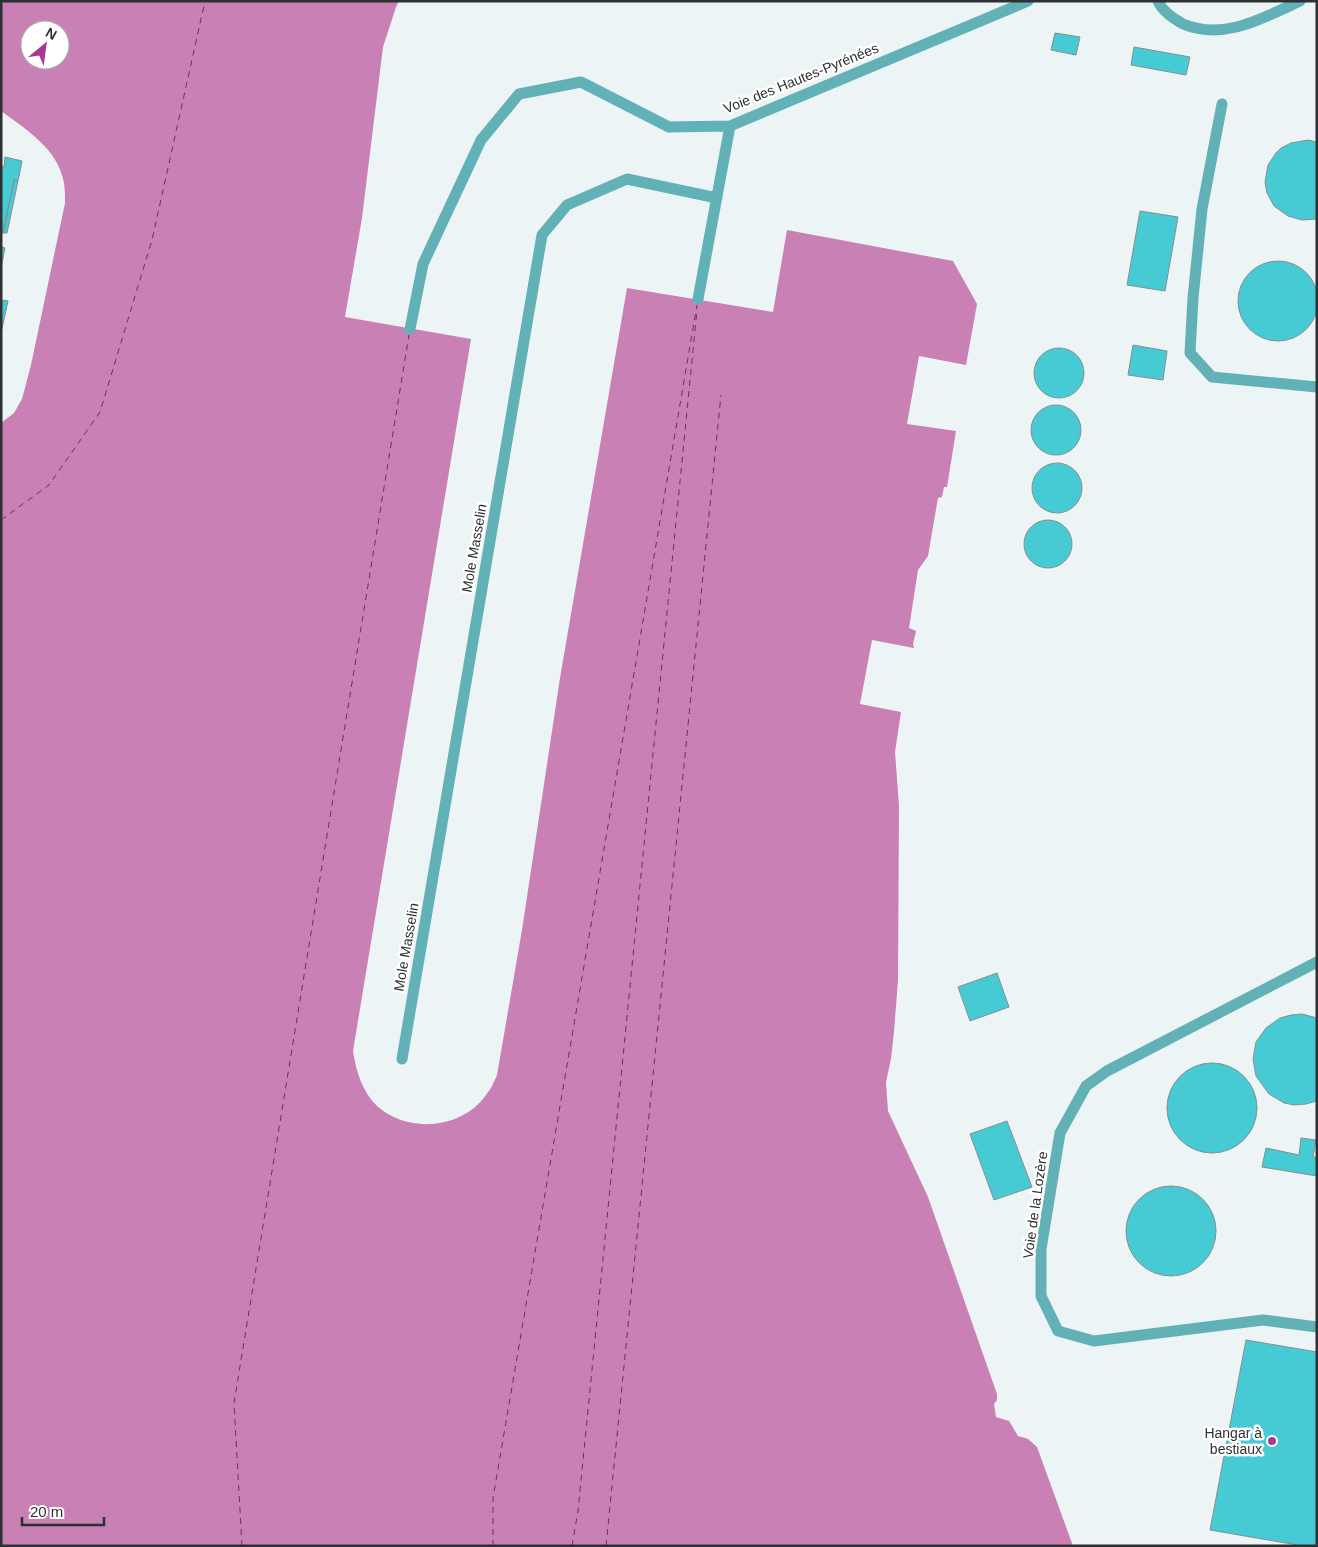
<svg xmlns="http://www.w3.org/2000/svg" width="1318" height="1547" font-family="Helvetica,sans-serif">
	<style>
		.water { fill: #c980b5; fill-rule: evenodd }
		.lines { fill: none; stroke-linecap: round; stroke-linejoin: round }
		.ferry { stroke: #7d266a; stroke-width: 1; stroke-dasharray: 6 5; stroke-linecap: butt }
		.building { fill: #46cbd5; stroke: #868e8f }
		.lane { stroke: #62b1b7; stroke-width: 11 }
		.poi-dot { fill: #ab3791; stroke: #fff; stroke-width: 2 }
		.labels { text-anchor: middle; stroke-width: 5; stroke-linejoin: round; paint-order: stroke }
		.street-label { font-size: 14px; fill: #2e3131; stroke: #fff }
		.poi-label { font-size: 14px; fill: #2e3131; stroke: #fff; text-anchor: end }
	</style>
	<rect width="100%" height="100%" fill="#ecf4f5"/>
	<path class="water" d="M1,1h398l-3,6 -13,40 -21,171 -17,99 126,22 -118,712c3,20 9,40 24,55 31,28 85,23 109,-11 5,-6 8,-13 11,-20l25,-145 38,-252 67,-390 146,24 14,-82 166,31 24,43 -11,61 -47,-9 -12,68 49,7 -9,56h-3l-2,10 -4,1 -10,58 -10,14 -9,58 7,3 -3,13 1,4 -42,-8 -12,64 41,8 -6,40 4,54 -1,174 -4,52 -3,27 -5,23 2,29 40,86 69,197v6l-3,4 2,13 13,4 9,15 10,3 9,8 36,99h-1072v-1123l13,-10 8,-14 9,-34 34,-162c0,-7 0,-13 -1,-20 -6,-34 -37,-53 -63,-72zM30,30h30v30h-30z"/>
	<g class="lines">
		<path class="ferry" d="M1,520l48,-35 51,-73 52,-172 53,-239
			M242,1546l-8,-143 175,-1068
			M493,1546v-48l204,-1193
			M572,1546l6,-35 119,-1201
			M606,1546l115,-1151"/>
	</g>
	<path class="building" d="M1055,33l25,4 -4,18 -25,-5z
		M1134,47l56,10 -4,18 -55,-10z
		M1308,140l9,2v77l-15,1 -14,-4 -14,-10 -7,-13 -2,-11 3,-17 8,-12 5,-5 10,-5z
		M5,157l17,4 -4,20 -4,-1 -11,53 -2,-1v-66l3,1z
		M14,180l4,1 -11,52h-4z
		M1140,211l38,6 -13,74 -38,-6z
		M2,247l3,1 -4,20v-17z
		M1238 301a40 40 0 1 1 80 0a40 40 0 1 1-80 0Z
		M3,300l5,1 -7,32v-25z
		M1133,345l34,6 -4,29 -35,-5z
		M1034 373a25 25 0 1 1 50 0a25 25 0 1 1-50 0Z
		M1031 430a25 25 0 1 1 50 0a25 25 0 1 1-50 0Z
		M1032 488a25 25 0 1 1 50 0a25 25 0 1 1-50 0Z
		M1024 544a24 24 0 1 1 48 0a24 24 0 1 1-48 0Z
		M997,973l12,34 -39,14 -12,-34z
		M1302,1014l15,4v83l-11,3 -12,1 -10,-2 -15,-9 -13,-18 -3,-17 3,-17 10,-14 14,-10 11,-3z
		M1167 1108a45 45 0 1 1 90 0a45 45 0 1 1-90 0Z
		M1007,1121l25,66 -38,13 -24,-66z
		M1301,1138l15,2 -3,17h4v19l-55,-9 4,-19 33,7z
		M1126 1231a45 45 0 1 1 90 0a45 45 0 1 1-90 0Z
		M1246,1340l71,12v194h-14l-93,-16z"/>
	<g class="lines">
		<path class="lane" d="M1158,1c4,10 16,18 25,23 41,17 80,-6 117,-23
			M1222,104l-20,105 -9,89 -3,55 22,24 105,10
			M698,299l32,-173
			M410,329l13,-65 58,-124 38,-46 62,-12 88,45 61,-1 298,-125
			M1317,962l-210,109 -21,15 -26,47 -19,116v47l17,35 36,10 169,-21 54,7
			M402,1059l140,-824 25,-30 60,-26 90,19"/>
	</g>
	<circle class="poi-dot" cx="1272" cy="1441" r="5"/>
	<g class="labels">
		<g class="street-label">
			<text transform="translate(801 78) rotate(-22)" y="5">Voie des Hautes-Pyrénées</text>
			<text transform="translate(474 548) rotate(-80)" y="5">Mole Masselin</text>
			<text transform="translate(406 947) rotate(-80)" y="5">Mole Masselin</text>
			<text transform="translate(1035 1205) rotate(-82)" y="5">Voie de la Lozère</text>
		</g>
		<g class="poi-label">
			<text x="1262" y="1438">Hangar à<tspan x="1262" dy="16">bestiaux</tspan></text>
		</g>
	</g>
	<rect width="1318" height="1547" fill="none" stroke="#2e3131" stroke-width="5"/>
	<g transform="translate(45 45) rotate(29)"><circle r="24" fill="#ffffff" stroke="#abadad"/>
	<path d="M0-4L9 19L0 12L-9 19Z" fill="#ab3791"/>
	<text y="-8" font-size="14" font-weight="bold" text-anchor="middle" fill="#2e3131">N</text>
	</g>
	<path d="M22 1517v8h82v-8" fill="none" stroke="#2e3131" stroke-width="2.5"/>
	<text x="30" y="1517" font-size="15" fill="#2e3131" stroke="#ffffff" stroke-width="4" paint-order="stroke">20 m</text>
</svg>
